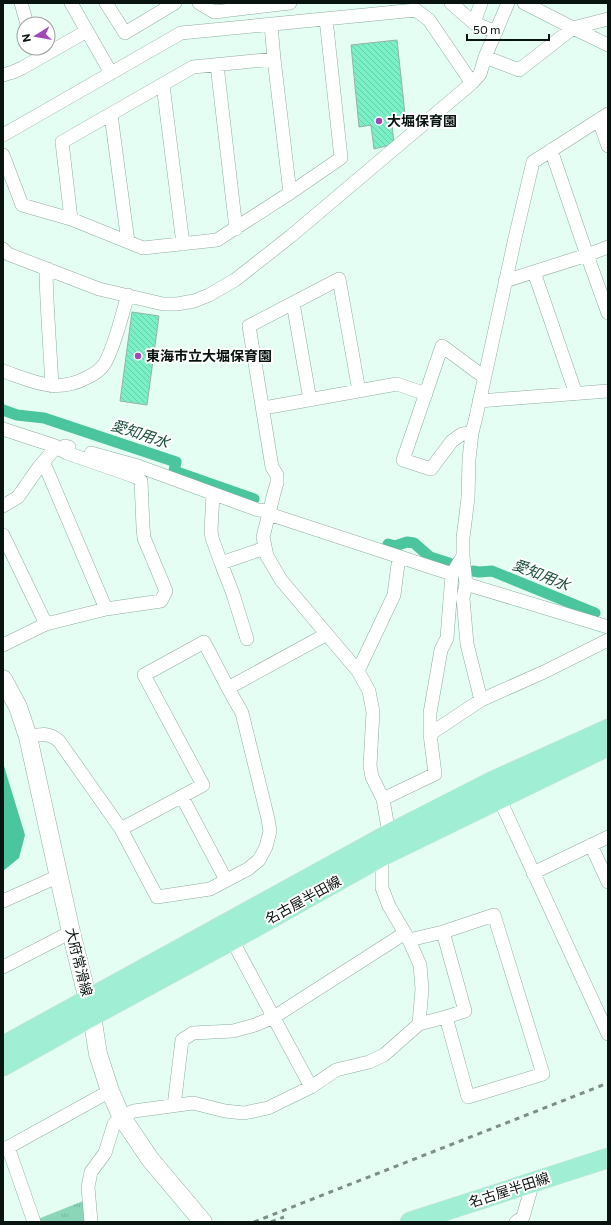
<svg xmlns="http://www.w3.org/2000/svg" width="611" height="1225" font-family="Commissioner,'Noto Sans JP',sans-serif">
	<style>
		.grass { fill: url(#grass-tufts) }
		.water { fill: #4ac59d }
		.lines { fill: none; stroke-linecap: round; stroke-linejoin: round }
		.canal { stroke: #4ac59d; stroke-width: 11 }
		.building { fill: url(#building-back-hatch); stroke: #95b2a6 }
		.minor-casing { stroke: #8eab9f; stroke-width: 14 }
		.secondary-casing { stroke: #8eab9f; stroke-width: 19 }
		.primary-casing { stroke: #e1e3e2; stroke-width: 21 }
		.minor { stroke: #fff; stroke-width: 13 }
		.secondary { stroke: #fff; stroke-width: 18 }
		.primary { stroke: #a0efd5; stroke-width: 20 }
		.rail { stroke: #7c8e87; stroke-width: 3; stroke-dasharray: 5 5; stroke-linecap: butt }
		.poi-dot { fill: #9e49b7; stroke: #fff; stroke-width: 1.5 }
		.labels { text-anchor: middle; stroke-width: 4; stroke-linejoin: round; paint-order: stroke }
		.poi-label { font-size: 14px; font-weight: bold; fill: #09130f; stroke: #fff; text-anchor: start }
		.street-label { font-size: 14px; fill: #09130f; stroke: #fff }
		.water-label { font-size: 15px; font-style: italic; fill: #194c3b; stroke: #fff }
	</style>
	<defs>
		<pattern id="grass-tufts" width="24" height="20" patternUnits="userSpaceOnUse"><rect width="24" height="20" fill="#8bd6b9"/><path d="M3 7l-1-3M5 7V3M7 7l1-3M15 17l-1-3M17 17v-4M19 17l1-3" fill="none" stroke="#77b79e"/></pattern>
		<pattern id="building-back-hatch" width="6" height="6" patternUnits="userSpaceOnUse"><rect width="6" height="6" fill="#79f0c6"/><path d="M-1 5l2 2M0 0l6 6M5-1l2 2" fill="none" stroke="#67cda9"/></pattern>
	</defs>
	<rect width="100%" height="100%" fill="#e5fef3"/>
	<path class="grass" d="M83,1201l2,21h-46l-1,-3z"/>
	<path class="water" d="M4,766l21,69 -6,23 -16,13v-104z"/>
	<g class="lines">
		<path class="canal" d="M3,410l14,5 27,3 132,44 -2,9 80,28
			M388,544l7,2 12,-4 7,1 16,14 19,6
			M473,571l6,1 13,-1 103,42"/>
	</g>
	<path class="building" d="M397,40l9,83 -14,2 2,19 -20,5 -3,-24 -12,2 -8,-82z
		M132,312l27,4 -12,89 -27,-4z"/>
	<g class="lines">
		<g class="minor-casing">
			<path id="minor" d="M21,3l6,21
				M71,3l40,70
				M106,3l19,30 50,-30
				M199,3l15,9 76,-9
				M451,3l23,20 22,9
				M524,3l49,25 35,17
				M474,23l7,-20
				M271,25l3,34 16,134
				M485,57l34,13 54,-42 35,-9
				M217,65l19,164
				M3,75l10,-3 9,-4 65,-37
				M163,85l20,159
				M111,115l17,127
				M599,120l9,26
				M3,135l178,-102 235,-23 13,10 43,63
				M551,150l36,105 21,58
				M3,155l19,50 49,14 72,29 74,-8 73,-47 51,-35 -15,-139
				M71,219l-9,-77 131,-75 81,-8
				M3,249l5,5 91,35 64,15h14l17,-3 15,-6 26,-15 56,-44 181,-153 8,-9 5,-17 23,-54
				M48,269l-2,5c1,37 4,74 6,112
				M534,272l42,122
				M505,281l82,-26 21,-8
				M293,303l17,97
				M3,371c29,10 53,23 83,7 7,-3 15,-8 19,-15 11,-20 16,-46 23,-68
				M359,391l-20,-112 -90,47 23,141 5,8v8l-3,10 -11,44 4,19 14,24 77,91 11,20 4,21 -3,54 2,11 11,22 6,35 -7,22v32l7,18 20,34 11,25 2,24 -3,35
				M479,401l129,-10
				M264,408l133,-24 29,10
				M3,429l52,17 8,5 2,-5 4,1
				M472,433l-10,1 -10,7 -21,28 -28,-9 39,-114 42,31
				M91,453l47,13 120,44 12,1
				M42,465l4,3 60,141
				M213,494l-2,37 1,7 9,25
				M3,506l15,-9 21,-30 13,-15 3,-6
				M269,514l183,60
				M3,535l43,89
				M463,556v-18l5,-40 1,-39 3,-26 4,-16 39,-179 18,-76 75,-48
				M466,584l142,43
				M247,639l-14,-45 -12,-31 44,-15
				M3,645l43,-21 60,-15 55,-8 5,-10 -22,-53 -1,-11 -2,-46 -5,-4 -69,-24 -4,-2
				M358,671l36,-76 4,-31
				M430,734l51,-34 63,-28 64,-32
				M28,737c13,-3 20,-5 31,4l62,88 82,-44 -59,-110 60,-33 24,46 99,-54
				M182,797l44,83
				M383,799l52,-25 -5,-40v-21l11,-63 6,-12 5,-64 11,-18 3,28 -3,14 4,46 14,56
				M500,800l108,234
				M121,829l36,68 53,-8 38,-20 11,-9 7,-13 4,-16 -2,-12 -26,-106 -14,-25
				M591,845l17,37
				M533,873l75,-36
				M3,901l56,-25
				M443,932l22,79 -19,6
				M232,940l79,147
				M3,967l68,-35
				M174,1106l8,-66 11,-7 40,-2 22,-6 19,-8 131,-84
				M8,1147l26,75
				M3,1150l107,-59
				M91,1222l-3,-35 3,-15 14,-19 9,-29 7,-8 13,-5 59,-8 32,8 19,2 24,-5 43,-21 25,-17 33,-8 15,-7 35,-31 27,-7 22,80 75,-23 -49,-159 -51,17 -34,8
				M516,1222l7,-5 10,-35"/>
		</g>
		<g class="secondary-casing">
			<path id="secondary" d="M3,679l15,28 10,30 43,195 21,84 6,38 12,37 11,25 29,43 53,63"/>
		</g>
		<g class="primary-casing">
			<path id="primary" d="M3,1046l386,-212 104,-53 115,-52
				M3,1066l89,-50 140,-76 150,-84 226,-110
				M410,1222l198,-64"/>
		</g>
		<use href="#minor" class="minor"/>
		<use href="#secondary" class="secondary"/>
		<use href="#primary" class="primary"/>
		<path class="rail" d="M254,1222l354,-139
			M271,1222l13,-5"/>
	</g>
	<g class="poi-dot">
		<circle cx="379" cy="121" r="4"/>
		<circle cx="138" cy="356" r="4"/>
	</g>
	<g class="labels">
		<g class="poi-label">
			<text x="387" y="126">大堀保育園</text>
			<text x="146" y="361">東海市立大堀保育園</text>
		</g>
		<g class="street-label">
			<text transform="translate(303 900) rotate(-29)" y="5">名古屋半田線</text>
			<text transform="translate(79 962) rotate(76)" y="5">大府常滑線</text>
			<text transform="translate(509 1190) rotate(-18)" y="5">名古屋半田線</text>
		</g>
		<g class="water-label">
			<text transform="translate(140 434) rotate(18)" y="5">愛知用水</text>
			<text transform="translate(541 575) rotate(22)" y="5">愛知用水</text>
		</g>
	</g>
	<rect width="611" height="1225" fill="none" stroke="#09130f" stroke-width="8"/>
	<g transform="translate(36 36) rotate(259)"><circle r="19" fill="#ffffff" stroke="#9da19f"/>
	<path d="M0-3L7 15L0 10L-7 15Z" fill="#9e49b7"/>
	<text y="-6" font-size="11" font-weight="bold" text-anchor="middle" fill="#09130f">N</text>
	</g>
	<path d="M467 34v6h82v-6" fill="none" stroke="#09130f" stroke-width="2"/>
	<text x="473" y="34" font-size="12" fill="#09130f" stroke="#ffffff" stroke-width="3" paint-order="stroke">50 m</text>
</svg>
